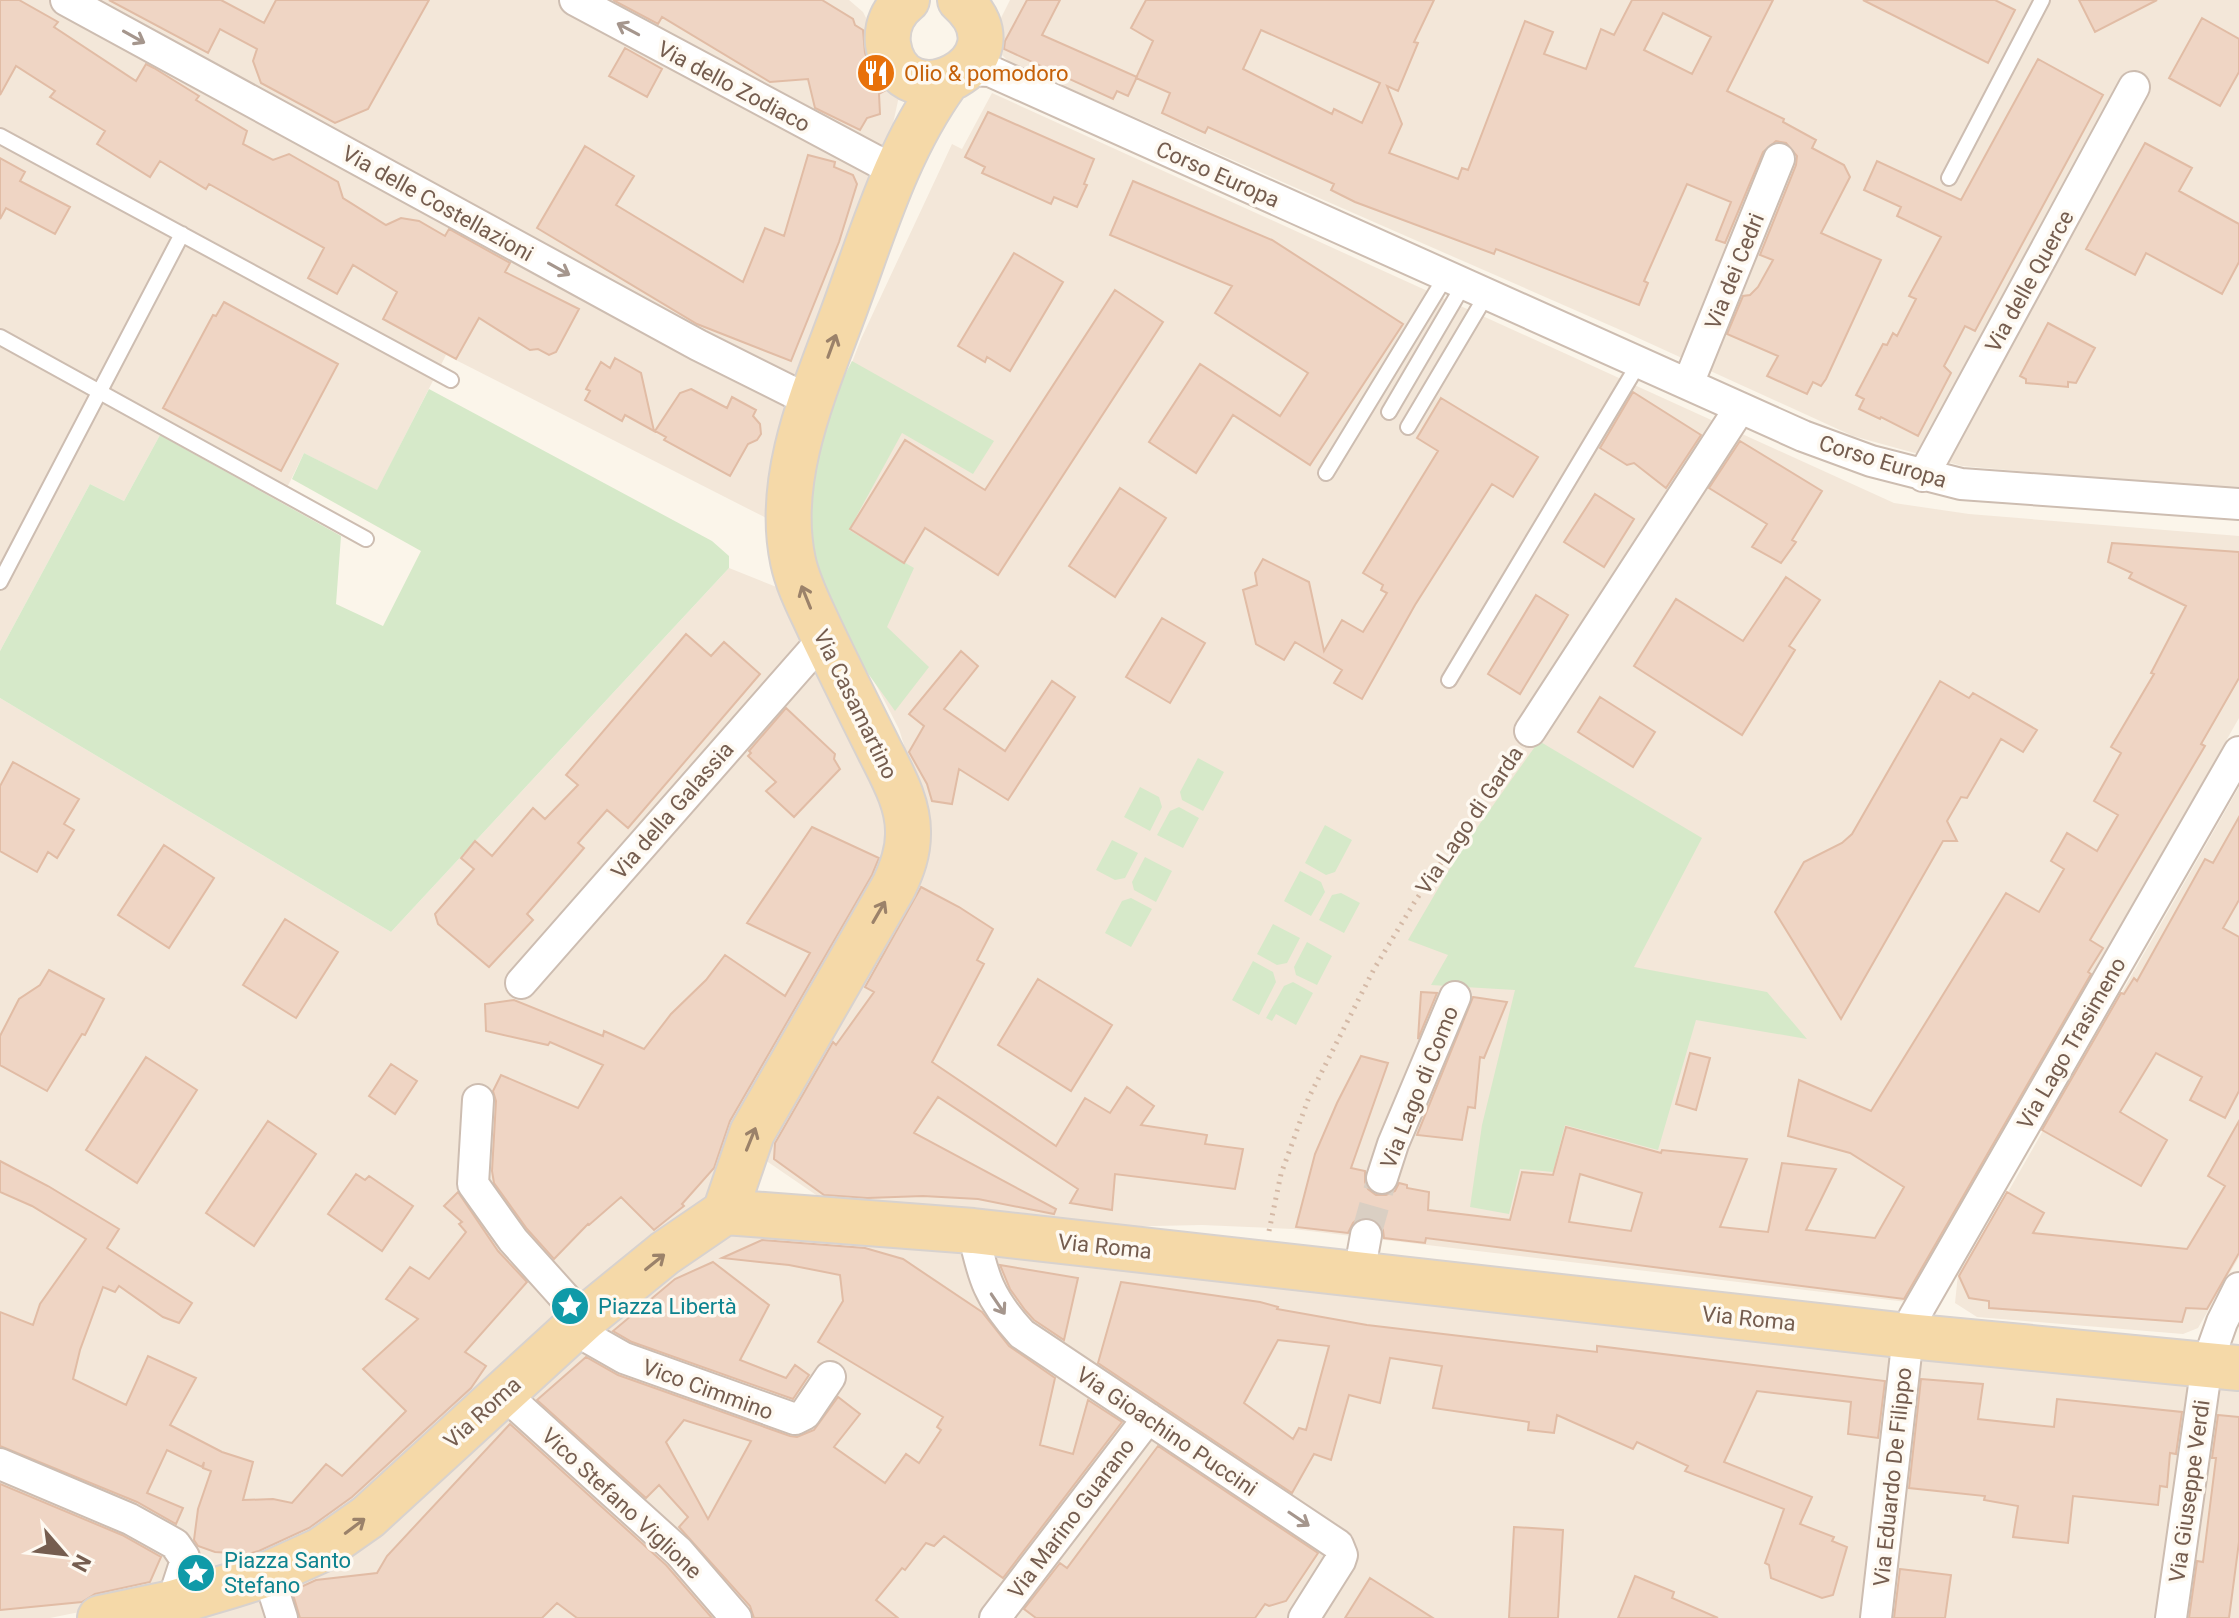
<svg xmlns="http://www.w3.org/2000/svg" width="2239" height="1618" font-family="Roboto,sans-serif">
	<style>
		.residential { fill: #f3e7d9 }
		.green { fill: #d6e9c9 }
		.building { fill: #efd5c4; stroke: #e1bca5; stroke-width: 2; fill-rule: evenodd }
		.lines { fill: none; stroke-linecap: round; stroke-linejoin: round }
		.street-tunnel { stroke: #dacfc3; stroke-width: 30; stroke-dasharray: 30 15; stroke-linecap: butt }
		.lane-casing { stroke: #cdbdb1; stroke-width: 18 }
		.street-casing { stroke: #cdbdb1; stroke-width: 34 }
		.primary-casing { stroke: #d8d2ce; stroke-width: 48 }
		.path { stroke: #d4b9a6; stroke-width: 5; stroke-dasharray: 2 6; stroke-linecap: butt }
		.lane { stroke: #fff; stroke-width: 14 }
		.street { stroke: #fff; stroke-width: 30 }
		.primary { stroke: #f5d9a8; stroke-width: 44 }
		.oneway { stroke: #a5968d }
		.oneway2 { stroke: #9b826a }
		.labels { text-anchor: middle; stroke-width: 7; stroke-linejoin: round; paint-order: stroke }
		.food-label { font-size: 22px; fill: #c56008; stroke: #fef9f1; text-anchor: start }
		.street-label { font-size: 22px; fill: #755d4f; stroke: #fef9f1 }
		.culture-label { font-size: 22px; fill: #0d838f; stroke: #fef9f1; text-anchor: start }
	</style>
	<rect width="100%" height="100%" fill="#fbf5ea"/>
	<path class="residential" d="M0,0h849l14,12 38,75 -12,55 -111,382 -332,-169 -69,136 -73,-38 -24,49 -120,-67 -36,66 -34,-17 -90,167z
		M1010,0h1229v491l-277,-25 -109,-30 -228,-104 -616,-270 -16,-16 5,-22z
		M992,93l902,410 75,11 270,22v182l-332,584 -614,-73 -91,-4 -95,2 -89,-15 -196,-13 -57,-39 2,-20 162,-315 -30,-96 -34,-66 -31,-254 27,-70 91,-195 10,5z
		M729,568l60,24 112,239 -182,374 -399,334 -157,56 -113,23h-50v-920l391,234z
		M2239,787v470l-41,71 -15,6 -206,-17 -22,-14 3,-29 50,-82z
		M730,1223l1509,160v235h-2090l111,-32z"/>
	<path class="green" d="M852,361l142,80 -21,33 -71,-41 -53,97 65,38 -27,59 42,40 -34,44 -46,-64 -40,-89v-77l14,-63z
		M429,389l283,152 17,15v12l-338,364 -391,-234v-47l90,-167 34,17 36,-66 181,101 -5,68 47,22 38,-75 -129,-72 12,-26 73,37z
		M1539,741l163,97 -68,129 133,25 40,47 -111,-19 -38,130 -93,-25 -12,47 -33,-3 -11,45 -39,-7 12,-82 33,-135 -84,-5 17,-30 -40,-15 51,-87z
		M1198,758l26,14 -21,39 -21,-11 -2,-8z
		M1140,787l19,10 3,10 -12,24 -26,-14z
		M1179,807l20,11 -16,30 -26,-13 13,-24z
		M1325,825l27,15 -17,32 -9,3 -21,-12z
		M1112,840l26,13 -13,25 -10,2 -19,-10z
		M1145,857l27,14 -16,31 -22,-12 -2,-8z
		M1300,871l21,11 4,10 -14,24 -27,-15z
		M1341,893l19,10 -16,30 -25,-13 13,-25z
		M1131,898l21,11 -21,38 -26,-14 17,-32z
		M1273,924l27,14 -13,25 -10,2 -20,-11z
		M1307,942l25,14 -15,29 -21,-10 -2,-8z
		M1253,961l20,11 3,10 -17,33 -27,-15z
		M1293,982l20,11 -17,32 -20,-11 -4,7 -6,-3 18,-32z"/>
	<path class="building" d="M0,0h19l39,22 -4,5 82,54 10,-17 8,4 45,28 -3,4 51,31 -4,13 30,16 16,-6 49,28 5,16 43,27 15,-7 18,3 26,15 4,-7 61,34 -5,9 74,37 -23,43 -7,3 -11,-6 -8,1 -51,-32 -23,41 -73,-40 14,-27 -44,-27 -16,29 -29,-16 16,-30 -115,-64 -3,5 -46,-28 -10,16 -53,-33 8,-13 -55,-34 5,-6 -39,-25 -16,29z
		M109,0h112l43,23 12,-23h153l-61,109 -33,14 -74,-40 -8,-22 4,-12 -37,-20 -12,24z
		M613,0h209l31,19 2,6 8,5 2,23 10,25 11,12 -7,4 1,20 -13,4 -7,12 -45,-22 -7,-29 -38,3 -108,-65 -4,7z
		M1027,0h33l-18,35 95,42 -9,19 -11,-5 -4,8 -109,-50 1,-8z
		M1146,0h288l-20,42 4,1 -20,48 -11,-5 15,38 -13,29 69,26 4,-11 6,2 57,-149 28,11 -9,22 42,15 15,-40 13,6 18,-35h141l-46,91 57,28 -1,3 33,18 -4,8 32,17 6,12 -29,56 60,27 -55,119 -5,7 -8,-4 -6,12 -40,-18 11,-20 -51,-22 16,-38 7,-1 8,-8 15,-27 -13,-5 36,-90 1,-9 -11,-13 -10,-2 -13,11 -38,91 -9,-3 15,-38 -44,-18 -43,97 4,2 -9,22 -143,-56 -2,5 -139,-52 -24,-12 3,-6 -126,-57 -3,6 -43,-20 8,-20 -34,-15 17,-37 -22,-13zM1663,13l48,24 -19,37 -48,-24zM1261,30l119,53 -18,40 -28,-14 -2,5 -89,-45z
		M1863,0h132l20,10 -27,53z
		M2079,0h78l-62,32z
		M2202,18l37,21v33l-19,34 -51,-28z
		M625,48l37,21 -15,28 -38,-21z
		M2038,59l65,36 -128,236 -10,-5 -21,40 7,7 -33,63 -37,-19 -1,2 -21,-10 5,-10 -8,-4 27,-51 4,1 6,-12 4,3 19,-37 -7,-3 32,-59 -44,-21 4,-9 -37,-17 13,-29 84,39z
		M988,112l106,47 -10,25 3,1 -10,22 -23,-10 -3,7 -69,-31 3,-6 -20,-10z
		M2145,143l47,25 -13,23 60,33v38l-17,32 -76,-41 -11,22 -49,-26z
		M585,146l49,30 -18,29 127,77 22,-54 19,8 24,-81 27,7 -1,5 19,8 4,9 -18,58 -48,119 -94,-37 -160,-96z
		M0,158l25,14 -5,9 50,26 -15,27 -49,-26 -6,11z
		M1133,181l139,59 131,84 -93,141 -77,-50 -37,58 -47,-31 51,-78 80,52 28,-43 -93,-60 17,-27 -122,-51z
		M1014,253l49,29 -53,89 -23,-14 -2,5 -27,-16z
		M1115,290l48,32 -165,253 -73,-47 -21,35 -54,-34 55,-89 80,50z
		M224,302l114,62 -57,107 -118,-63 50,-93 3,1z
		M2048,323l47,25 -19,35 -8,-1v5l-42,-4v-4l-6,-3z
		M615,358l26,15 13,58 -29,-16 -3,6 -37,-21 5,-9 -4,-2 15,-27 9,6z
		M691,389l36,19 5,-11 24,13 -3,6 7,8 1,10 -4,6 -9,4 -18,32 -66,-36 2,-3 -11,-6 25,-38z
		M1633,392l68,43 -35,53 -32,-25 -7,2 -27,-17z
		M1441,398l97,59 -25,40 -21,-13 -77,121 -53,94 -28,-16 8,-13 -47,-28 -11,18 -28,-16 -13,-54 14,-5 -2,-12 8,-14 46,23 15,69 18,-31 21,12 24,-39 -6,-3 2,-5 -20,-12 75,-122 -21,-13z
		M1740,441l82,50 -30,49 4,2 -15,21 -29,-16 15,-23 -58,-36z
		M1120,488l46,30 -51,79 -46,-31z
		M1595,494l39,25 -30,48 -40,-25z
		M2112,543l127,9v126l-38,66 4,2 -115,194 13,8 -15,24 3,2 -187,325 -478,-61 -1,5 -41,-5 -1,-8 -5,-8 -10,-5 -9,1 -6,5 -5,10 -52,-6 19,-73 22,-51 24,-47 27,7 -37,105 14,3v11l3,7 8,6h10l9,-4 4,-8 8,2v3l22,4 -1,18 82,10 12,-48 31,3 13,-48 95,26 1,-3 85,9 -27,68 48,5 14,-69 54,6 -30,61 69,8 29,-51 -54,-34 -62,-17 11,-56 72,31 135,-218 33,19 25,-43 -13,-8 16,-28 30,18 21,-36 -24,-14 27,-48 -10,-6 43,-73 -3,-1 35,-67 -57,-28 3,-5 -24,-11zM1580,1174l62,19 -11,38 -62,-9z
		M1786,577l34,23 -31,46 6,4 -53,85 -108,-69 42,-67 67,42z
		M1536,595l32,20 -48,79 -32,-20z
		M1162,618l43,25 -35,60 -44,-26z
		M686,634l25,22 13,-14 36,32 -132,154 -21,-18 -29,33 6,5 -57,66 6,6 -44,47 -51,-43 -3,-10 39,-45 -13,-11 14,-17 17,15 41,-48 12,11 33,-34 -12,-10z
		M961,651l17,15 -34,43 61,42 47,-70 23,16 -67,103 -49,-31 -7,35 -20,-3 -5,-17 -18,-32 15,-26 -15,-12z
		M1940,681l29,17 4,-5 64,37 -14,22 -22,-13 -34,59 -6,-1 -14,24 10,20h-14l-102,178 -66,-107 29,-50 38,-19 10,-9z
		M1600,697l55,35 -22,35 -55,-35z
		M786,708l49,46 -1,5 6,10 -46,48 -28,-26 10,-9 -28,-26 3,-3 -2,-2z
		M13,762l66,37 -15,25 10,6 -17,28 -9,-6 -11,20 -37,-21v-65z
		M2239,817v83l-16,28 16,9v154l-14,27 -35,-18 12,-23 -46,-24 -36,59 47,28 -26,46 -99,-56 79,-137 3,1 10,-16 3,3 68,-122 8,4z
		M812,827l67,31 -7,17 -142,246 -16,47 -32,36 2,2 -30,24 -33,-33 -32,28 -1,-1 -34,35 -27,-30 -33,-46 -2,-12 4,-70 -3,-10 8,-16 77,33 25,-43 -53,-23 -2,3 -62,-14 -1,-27 29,-4 89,36 1,-5 40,18 27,-35 35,-34 19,-25 60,41 25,-43 -63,-30z
		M164,845l50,33 -45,70 -51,-33z
		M921,887l38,20 34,22 -16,31 7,4 -52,98 124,84 29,-48 25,15 17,-26 27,19 -13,19 66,10 -2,9 38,5 -8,40 -120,-15 -3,36 -42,-7 8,-14 -140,-92 -24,36 142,76 -2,5 -76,-15 -55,-3 -56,2 -43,-3 -50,-36 1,-16 58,-101 3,3 38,-53 -9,-5z
		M285,919l53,33 -42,66 -53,-33z
		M49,970l55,29 -19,36 -3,-1 -35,57 -47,-26v-29l19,-37 21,-14z
		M1038,979l74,46 -41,66 -73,-46z
		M1421,992l16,1 -19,46z
		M1473,997l34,5 -23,56 -4,-1 -5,51 -7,-1 -6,33 -45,-5z
		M1690,1053l20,5 -14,52 -20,-6z
		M146,1057l51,33 -60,93 -51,-33z
		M391,1064l26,17 -22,33 -26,-18z
		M268,1121l48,33 -62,92 -48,-33z
		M2239,1121v132l-32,56 -21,-1 -4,14 -193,-14v-7l-20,-3 -10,-22 48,-84 37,21 -11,20 154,16 38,-63 -17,-10z
		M0,1161l48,25 71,43 -12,19 85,55 -13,20 -16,-6 -44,-31 -4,6 -12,-5 -23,63 -7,29 53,26 22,-49 48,22 -26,47 52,27 31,10 -10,38 30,-1 19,4 34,-39 16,12 64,-65 -43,-42 55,-50 -32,-20 24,-32 19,12 37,-47 -7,-8 3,-2 -18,-16 14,-14 40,59 29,31 -62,70 21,14 -15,22 -119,109 -43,31 -50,23 -11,3 -33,-2 -17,-6 -4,-6 4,-31 13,-38 -8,-3 1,-6 -2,5 -35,-17 -20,43 36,15 -7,16 -39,-22 -137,-56v-134l33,13 7,-21 46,-65 -54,-33 -32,-14z
		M356,1174l9,6 4,-4 44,30 -31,45 -54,-37z
		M762,1240l103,8 38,11 79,53 27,34 46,32 -15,67 33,9 15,-54 34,22 -119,156 -59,-42 -10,10 -8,-3 -21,27 -3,-2 -26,32 22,18h-144l-4,-12 -71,-79 9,-10 -29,-32 -13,13 -109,-98 49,-43 32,18 172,61 7,1 17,-7 24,-33 22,17 -26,33 51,36 21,-29 13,9 22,-33 -4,-3 6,-10 -125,-75 25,-41 -3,-26 -51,-10 -67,-7zM684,1420l67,21 -43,78 -42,-77z
		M713,1262l56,43 -29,55 46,18 9,-13 14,10 -16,24 -161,-57 -19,-11 62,-52z
		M1000,1265l78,13 -14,62 -30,-20 -9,-10 -15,-21z
		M1121,1282l139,20 18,5 -1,2 90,16 230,27v-6l288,35 -7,57 -30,-4 3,-32 -94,-11 -33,71 88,35 -12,27 34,13 -2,4 15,6 -14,48 -11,3 -51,-20 -2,-13 -4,-2 19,-54 -99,-38 3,-5 -51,-24 -4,7 -76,-34 -3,18 -26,-3 1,-8 -96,-14 9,-42 -52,-8 -10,45 -31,-8 -18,65 -17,-6 -22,39 -194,-130zM1278,1340l51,6 -23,84 -7,-2 -6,11 -49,-36z
		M1921,1379l62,5 -5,35 76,8 3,-28 125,13 -6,42 -6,-1 -3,34 -7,-1 -2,19 -85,-9 -5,47 -55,-6 5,-31 -34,-6 1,-4 -76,-8z
		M2218,1415l21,2v125l-10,76h-40l8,-57 6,1 13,-104h-4z
		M510,1424l156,141 46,53h-135l-20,-15 -15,15h-242l-8,-27 24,-11 61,-7 10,-17z
		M1158,1446l160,107 -32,48 -17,5 -4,-2 -10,14h-219l-12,-9 36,-46 7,5z
		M0,1484l122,51 39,22 -11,25 -55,12 -13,8 -82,8z
		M1514,1527l49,3 -5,88h-49z
		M1900,1569l51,6 -6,43h-51z
		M1635,1576l39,16 -2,6 46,20h-100z
		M1370,1578l63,40h-88z"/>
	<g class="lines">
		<path class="street-tunnel" d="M1366,1235l16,-57"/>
		<g class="lane-casing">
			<path id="lane" d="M0,136l451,244
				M1949,178l93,-178
				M0,337l366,202
				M1389,412l75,-128
				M1408,427l79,-133
				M1326,473l120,-197
				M0,582l182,-348
				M1449,680l190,-317"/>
		</g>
		<g class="street-casing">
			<path id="street" d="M66,0l632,345 114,57
				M575,0l320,171 5,-19
				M966,70l24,1 813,365 68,25 90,23 278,20
				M1688,384l91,-225
				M1923,476l211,-389
				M1530,731l210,-323
				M521,983l303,-345
				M478,1100l-5,84 40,56 71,79
				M1382,1178l11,-34 62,-147
				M973,1231c10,47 16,67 49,103l316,211 4,10 -2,6 -36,57
				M1359,1274l7,-39
				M573,1329l51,29 171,61 10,-5 25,-37
				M503,1393l176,159 57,66
				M0,1464l130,55 45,25 9,13 1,6 -13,40
				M268,1574l14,44
				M995,1618l153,-200
				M1876,1618l32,-282 6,-19 325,-565
				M2171,1618l36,-254 15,-42 17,-34"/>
		</g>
		<g class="primary-casing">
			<path id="primary" d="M907,0c-14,11 -21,26 -19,44 12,82 142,18 72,-44
				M725,1212l27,-79 142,-247c8,-17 14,-33 14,-52 1,-30 -16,-59 -29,-85 -20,-40 -40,-80 -59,-120 -10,-22 -22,-44 -27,-68 -19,-89 27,-182 56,-264 27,-74 50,-150 97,-215
				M100,1618l72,-15 58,-17 38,-12 53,-24 47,-33 216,-198 81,-66 60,-41 248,19 935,105 331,32"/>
		</g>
		<path class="path" d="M1269,1231l12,-57 28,-77 65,-128 40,-66 101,-150"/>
		<use href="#lane" class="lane"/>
		<use href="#street" class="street"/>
		<use href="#primary" class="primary"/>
	</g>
	<defs><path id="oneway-shaft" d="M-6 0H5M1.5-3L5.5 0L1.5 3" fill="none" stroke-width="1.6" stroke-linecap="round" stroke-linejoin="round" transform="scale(2)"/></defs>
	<g class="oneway">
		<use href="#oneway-shaft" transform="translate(628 29) rotate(-152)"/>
		<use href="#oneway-shaft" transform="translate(134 37) rotate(29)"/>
		<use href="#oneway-shaft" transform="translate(559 269) rotate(29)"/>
		<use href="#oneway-shaft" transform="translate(998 1304) rotate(56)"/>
		<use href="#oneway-shaft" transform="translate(1299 1519) rotate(34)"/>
	</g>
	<g class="oneway2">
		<use href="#oneway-shaft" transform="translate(832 346) rotate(-70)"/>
		<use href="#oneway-shaft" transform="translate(806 597) rotate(-112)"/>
		<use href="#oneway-shaft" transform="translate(879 912) rotate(-60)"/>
		<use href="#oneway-shaft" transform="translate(751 1139) rotate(-68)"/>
		<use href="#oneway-shaft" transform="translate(655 1262) rotate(-39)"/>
		<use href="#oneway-shaft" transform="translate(355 1526) rotate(-37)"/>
	</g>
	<defs>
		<g id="restaurant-disc" transform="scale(2)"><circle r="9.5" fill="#e8710a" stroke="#fef9f1"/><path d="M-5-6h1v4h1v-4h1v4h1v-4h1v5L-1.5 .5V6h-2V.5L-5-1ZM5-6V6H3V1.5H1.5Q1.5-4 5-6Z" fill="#fff"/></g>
		<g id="sight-disc" transform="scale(2)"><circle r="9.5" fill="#0f9aa8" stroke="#fef9f1"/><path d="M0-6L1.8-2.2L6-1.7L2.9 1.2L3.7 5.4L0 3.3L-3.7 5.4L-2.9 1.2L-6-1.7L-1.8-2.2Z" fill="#fff"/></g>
	</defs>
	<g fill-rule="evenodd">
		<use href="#restaurant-disc" x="876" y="73"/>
		<use href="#sight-disc" x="570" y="1306"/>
		<use href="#sight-disc" x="196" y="1573"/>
	</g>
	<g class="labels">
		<g class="food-label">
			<text x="904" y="81">Olio &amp; pomodoro</text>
		</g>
		<g class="street-label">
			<text transform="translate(734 86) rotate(28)" y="8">Via dello Zodiaco</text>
			<text transform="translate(1218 174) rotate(24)" y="8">Corso Europa</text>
			<text transform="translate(438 203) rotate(29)" y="8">Via delle Costellazioni</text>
			<text transform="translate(1734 271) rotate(-68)" y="8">Via dei Cedri</text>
			<text transform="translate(2029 281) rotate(-61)" y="8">Via delle Querce</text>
			<text transform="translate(1883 461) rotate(17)" y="8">Corso Europa</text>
			<text transform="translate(856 704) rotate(64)" y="8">Via Casamartino</text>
			<text transform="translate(672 810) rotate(-49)" y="8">Via della Galassia</text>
			<text transform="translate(1469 820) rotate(-56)" y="8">Via Lago di Garda</text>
			<text transform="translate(2071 1043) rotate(-60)" y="8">Via Lago Trasimeno</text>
			<text transform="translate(1419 1087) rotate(-68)" y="8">Via Lago di Como</text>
			<text transform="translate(1105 1246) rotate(6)" y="8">Via Roma</text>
			<text transform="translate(1749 1318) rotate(6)" y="8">Via Roma</text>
			<text transform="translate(708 1389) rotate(20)" y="8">Vico Cimmino</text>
			<text transform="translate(482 1412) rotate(-42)" y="8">Via Roma</text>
			<text transform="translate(1167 1431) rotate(34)" y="8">Via Gioachino Puccini</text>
			<text transform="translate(1892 1477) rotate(-84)" y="8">Via Eduardo De Filippo</text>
			<text transform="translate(2189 1491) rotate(-82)" y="8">Via Giuseppe Verdi</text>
			<text transform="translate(622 1503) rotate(43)" y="8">Vico Stefano Viglione</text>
			<text transform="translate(1071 1518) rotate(-53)" y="8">Via Marino Guarano</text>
		</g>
		<g class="culture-label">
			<text x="598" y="1314">Piazza Libertà</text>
			<text x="224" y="1568">Piazza Santo<tspan x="224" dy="25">Stefano</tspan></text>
		</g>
	</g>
	<g transform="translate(64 1554) rotate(118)" stroke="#fef9f1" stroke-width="6" paint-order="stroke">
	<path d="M0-6L14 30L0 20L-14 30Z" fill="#755d4f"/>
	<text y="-12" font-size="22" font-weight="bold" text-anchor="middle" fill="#755d4f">N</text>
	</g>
</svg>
